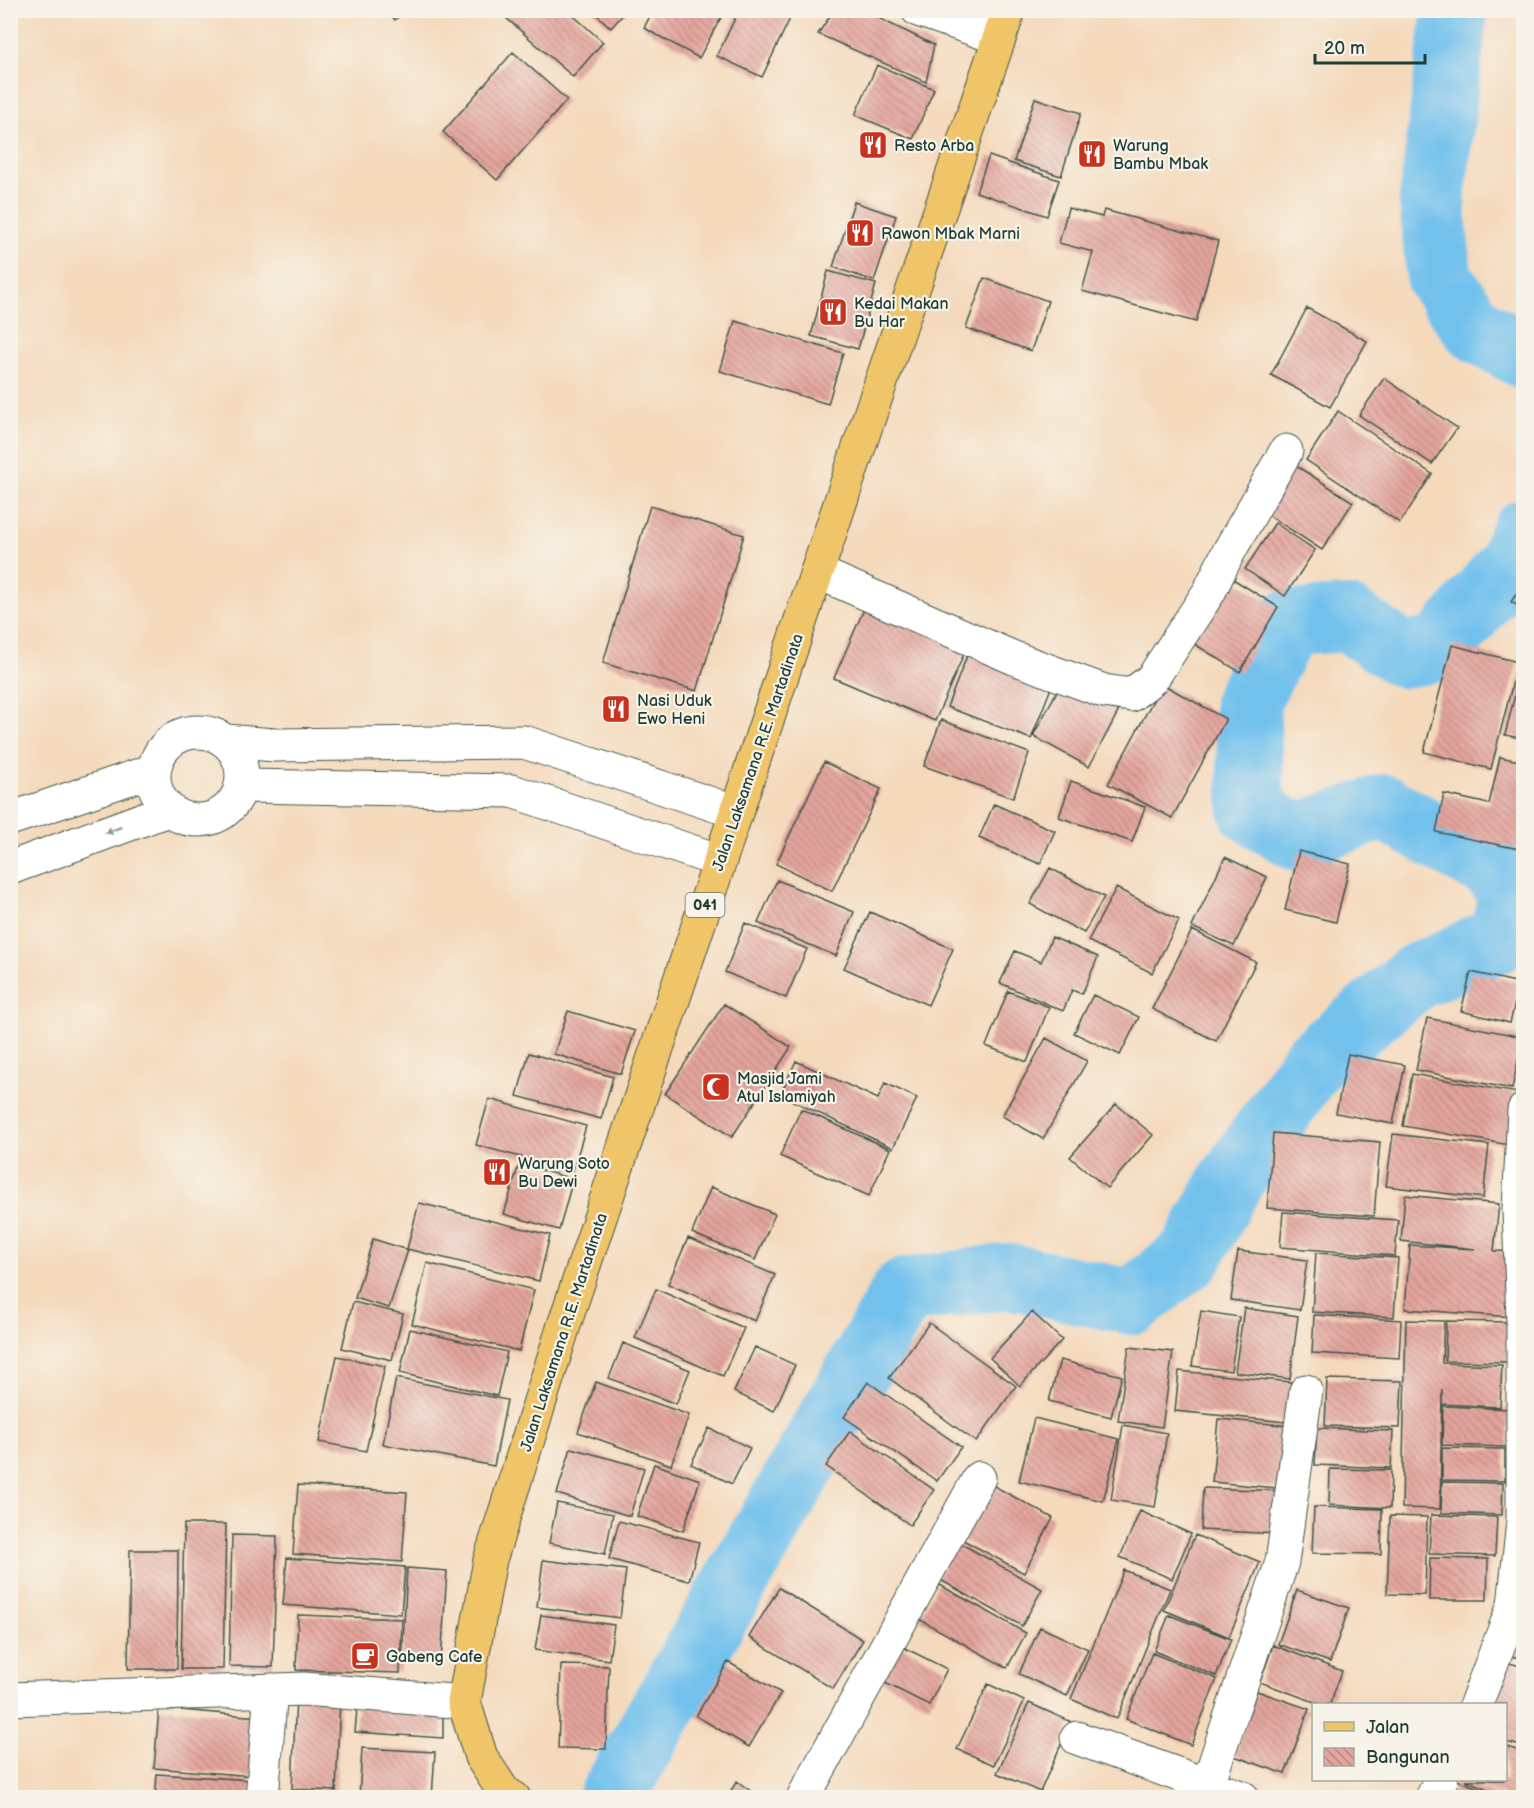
<svg xmlns="http://www.w3.org/2000/svg" width="1534" height="1808" font-family="'Balsamiq Sans',sans-serif">
	<style>
		.lines { fill: none; stroke-linecap: round; stroke-linejoin: round }
		.river { stroke: #72c1ed; stroke-width: 66 }
		.building { fill: url(#building-back-hatch) }
		.street-casing { stroke: #3f5448; stroke-width: 35 }
		.primary-casing { stroke: #3f5448; stroke-width: 35 }
		.street { stroke: #fff; stroke-width: 33 }
		.primary { stroke: #f0c469; stroke-width: 33 }
		.oneway { fill: #8f9e9a }
		.labels { text-anchor: middle; stroke-width: 4.5; stroke-linejoin: round; paint-order: stroke }
		.shield { fill: #f7f3e8; stroke: #60746a; stroke-width: 1.5 }
		.shield-label { font-size: 15px; font-weight: bold; fill: #1f3d34 }
		.poi-label { font-size: 16px; fill: #1f3d34; stroke: #f7f3e8; text-anchor: start }
		.street-label { font-size: 16px; fill: #1f3d34; stroke: #f7f3e8 }
	</style>
	<defs>
		<pattern id="building-back-hatch" width="6" height="6" patternUnits="userSpaceOnUse" patternTransform="scale(1.5)"><rect width="6" height="6" fill="#e4a49d"/><path d="M-1 5l2 2M0 0l6 6M5-1l2 2" fill="none" stroke="#b88781"/></pattern>
	</defs>
	<rect width="100%" height="100%" fill="#f7f3e8"/>
	<filter id="ink" filterUnits="userSpaceOnUse"><feTurbulence type="fractalNoise" baseFrequency=".0167" numOctaves="2"/><feDisplacementMap in="SourceGraphic" scale="12" xChannelSelector="R" yChannelSelector="G"/><feConvolveMatrix kernelMatrix="1 2 1 2 8 2 1 2 1" color-interpolation-filters="sRGB"/></filter>
	<filter id="wash" filterUnits="userSpaceOnUse"><feTurbulence type="fractalNoise" baseFrequency=".008" numOctaves="4" result="noise"/><feDisplacementMap in="SourceGraphic" scale="24" xChannelSelector="R" yChannelSelector="G"/><feGaussianBlur stdDeviation="1.35" result="paint"/><feColorMatrix in="noise" values="0 0 0 0 0 0 0 0 0 0 0 0 0 0 0 0 0 1.4 0 .05"/><feComposite in="paint" operator="in"/></filter>
	<g filter="url(#wash)">
		<rect width="100%" height="100%" fill="#f4d9bb"/>
		<g class="lines">
			<path class="river" d="M1455,10l-23,189 7,79 36,50 49,28
				M611,1798l293,-507 104,-15 124,26 58,-46 41,-75 83,-120 103,-85 85,-38 11,-46 -22,-25 -108,-60 -87,30 -44,-26 -5,-109 41,-79 60,-4 55,36 37,-6 70,-85 14,-32"/>
		</g>
		<g id="blocks">
			<path class="building" d="M386,10h19l-10,10z
				M506,10h61l36,32 -30,35 -70,-62z
				M592,10h35l-16,18z
				M653,10h72l-26,48 -55,-30z
				M739,10h55l-32,67 -45,-21z
				M834,10h28l72,35 -8,37 -108,-48z
				M513,52l54,48 -70,80 -54,-48z
				M877,65l57,24 -21,50 -58,-24z
				M1035,98l46,15 -20,63 -47,-15z
				M989,156l70,24 -12,36 -71,-24z
				M854,202l42,14 -22,65 -41,-14z
				M1068,208l34,9 2,-7 114,31 -22,81 -114,-31 11,-39 -34,-9z
				M828,271l48,13 -18,65 -47,-13z
				M984,278l64,23 -17,50 -65,-23z
				M1307,308l60,33 -37,66 -59,-32z
				M735,321l108,32 -15,51 -108,-33z
				M1384,378l73,50 -25,36 -73,-49z
				M1338,411l94,63 -32,49 -94,-63z
				M1287,460l66,42 -31,48 -66,-43z
				M650,506l94,29 -47,156 -94,-28z
				M1275,523l40,27 -30,46 -40,-27z
				M1225,574l53,33 -38,65 -54,-33z
				M1524,582v27l-13,-7z
				M868,600l101,42 -34,79 -101,-43z
				M1452,645l66,17 -27,107 -67,-17z
				M970,648l84,32 -23,59 -84,-32z
				M1524,658v81l-19,-4z
				M1063,680l56,30 -30,57 -56,-31z
				M1162,684l64,35 -54,99 -64,-34z
				M941,720l88,33 -16,45 -89,-32z
				M1500,757l24,5v88l-88,-18 8,-38 45,10z
				M824,762l57,27 -49,102 -56,-27z
				M1071,781l74,26 -13,35 -73,-25z
				M994,804l61,27 -15,33 -61,-26z
				M1299,851l51,13 -14,58 -51,-12z
				M1225,857l42,20 -33,69 -42,-19z
				M1050,868l54,29 -20,36 -54,-29z
				M777,880l77,32 -18,44 -78,-33z
				M1116,888l63,32 -27,53 -64,-32z
				M870,912l83,37 -25,56 -84,-37z
				M745,923l62,26 -21,49 -61,-26z
				M1192,930l64,32 -40,79 -64,-32z
				M1052,937l46,20 -16,37 -10,-4 -9,21 -63,-28 15,-32 26,11z
				M1471,972l49,11 -10,40 -49,-12z
				M1008,991l41,16 -22,55 -41,-16z
				M1093,995l46,22 -19,38 -46,-22z
				M724,1004l67,43 -59,90 -67,-43z
				M568,1011l67,20 -14,43 -67,-20z
				M1427,1018l96,19 -11,52 -96,-19z
				M1046,1038l41,23 -44,78 -41,-23z
				M529,1053l84,24 -12,42 -84,-23z
				M1348,1054l57,11 -12,59 -57,-11z
				M796,1061l82,38 7,-16 32,15 -24,50 -113,-53z
				M1412,1074l106,19 -9,52 -106,-19z
				M489,1099l97,27 -13,45 -97,-26z
				M1116,1104l37,31 -46,53 -37,-31z
				M801,1109l89,40 -21,47 -89,-40z
				M1273,1133l107,9 -6,74 -107,-8z
				M1393,1134l96,11 -6,53 -97,-12z
				M519,1164l54,15 -14,51 -55,-16z
				M711,1187l64,27 -20,46 -63,-27z
				M1405,1195l94,9 -5,47 22,1 -4,65 -107,-8 5,-64 65,4 -74,-8z
				M419,1203l131,32 -11,46 -132,-32z
				M1283,1212l115,8 -3,36 -115,-9z
				M688,1238l87,37 -20,46 -87,-37z
				M373,1239l35,11 -19,58 -34,-10z
				M1238,1251l69,9 -7,50 -69,-10z
				M1316,1253l82,5 -4,59 -82,-5z
				M427,1263l107,27 -15,61 -107,-27z
				M656,1289l88,39 -21,48 -88,-38z
				M353,1302l50,12 -11,46 -50,-12z
				M1244,1308l54,8 -8,63 -55,-7z
				M1201,1311l38,6 -8,54 -39,-5z
				M1032,1312l30,28 -42,46 -30,-28z
				M1314,1315l87,5 -2,38 -87,-5z
				M1406,1320l38,1 -2,42 60,2 -2,42 -58,-3v-15l-2,120 -38,-1z
				M1446,1321l62,1 -1,40 -62,-1z
				M929,1323l87,63 -40,56 -87,-64z
				M410,1329l97,23 -10,44 -97,-23z
				M623,1343l67,27 -14,34 -67,-26z
				M755,1347l40,18 -21,46 -40,-19z
				M1129,1347l44,5 -11,75 -44,-6z
				M337,1356l48,10 -19,85 -47,-9z
				M1060,1360l62,16 -11,41 -62,-16z
				M1179,1371l121,12 -4,40 -121,-12z
				M396,1378l111,22 -13,66 -111,-22z
				M1327,1379l75,2 -2,47 -75,-2z
				M596,1382l93,33 -18,50 -93,-33z
				M868,1382l93,65 -24,34 -93,-64z
				M1443,1406l66,3 -1,38 -66,-2z
				M1034,1418l85,21 -16,62 -84,-20z
				M1218,1419l74,7 -6,63 -74,-7z
				M1123,1425l44,8 -12,74 -44,-7z
				M709,1428l41,20 -18,36 -41,-20z
				M1317,1428l76,3 -2,37 -76,-3z
				M850,1431l84,59 -24,35 -84,-59z
				M571,1448l73,20 -14,48 -73,-22z
				M1442,1448l63,1v32l-63,-1z
				M654,1464l46,16 -17,51 -46,-15z
				M1330,1469l61,1 -1,38 -61,-3z
				M983,1480l70,38 -29,55 -70,-38z
				M1442,1482l61,1 -1,32 -61,-2z
				M298,1485l109,7 -5,70 -109,-8z
				M1203,1488l81,3 -3,43 -80,-4z
				M557,1503l56,11 -8,40 -56,-11z
				M1314,1507l68,2 -1,45 -69,-1z
				M1140,1511l51,23 -19,45 -52,-22z
				M1431,1515l66,2 -2,39 -66,-2z
				M1390,1516l37,1 -2,78 -38,-1z
				M619,1521l80,21 -10,39 -80,-22z
				M184,1524h42l-3,145h-42z
				M232,1535l45,1 -4,131 -44,-1z
				M1195,1535l65,27 -31,75 -65,-27z
				M958,1542l84,47 -20,37 -85,-48z
				M130,1550h48l-1,119h-49z
				M287,1558l118,9 -4,47 -118,-9z
				M1430,1558l58,1 -1,41h-58z
				M543,1560l83,10 -6,48 -83,-11z
				M407,1568l40,3 -6,91 -39,-2z
				M1124,1570l46,19 -53,130 -46,-20z
				M938,1584l88,49 -19,35 -88,-49z
				M779,1588l84,52 -30,49 -84,-52z
				M1297,1590l52,18 -19,54 -52,-18z
				M298,1615l104,4 -2,54 -104,-3z
				M541,1615l73,10 -5,35 -74,-10z
				M1169,1615l62,24 -15,37 -62,-25z
				M1524,1617v42l-13,-3z
				M1040,1627l48,22 -21,47 -48,-22z
				M899,1645l48,24 -18,36 -48,-24z
				M1273,1645l69,26 -12,33h-10l-60,-22z
				M1152,1653l65,26 -26,66 -65,-26z
				M728,1662l53,31 -32,54 -53,-31z
				M1506,1662l18,5v80l-18,-5v-38h-14z
				M561,1665l48,1 -3,83 -48,-1z
				M988,1684l36,17 -30,64 -37,-16z
				M1257,1691l52,18 -24,65 -51,-18z
				M296,1697l44,1 -4,93 -44,-2z
				M358,1697l85,8v33l-88,-6z
				M1029,1703l42,19 -31,70 -43,-19z
				M159,1708l99,9 -5,59 -99,-8z
				M1506,1746l18,7v45h-14l-45,-18h41z
				M362,1748l73,4 -3,46h-73z
				M157,1774l95,6 -1,18h-96z
				M1457,1780l45,17 -54,1z
				M737,1781l23,17h-34z"/>
		</g>
	</g>
	<g filter="url(#ink)">
		<use href="#blocks" fill-opacity="0" stroke="#3f5448" stroke-width="1.5"/>
		<g class="lines">
			<g class="street-casing">
				<path id="street" d="M918,10l81,28
					M817,572l197,86 90,33 27,4 21,-16 57,-87 18,-37 59,-104
					M154 776a44 44 0 1 1 88 0a44 44 0 1 1-88 0Z
					M226,741l49,4 249,-3 212,70
					M241,786l271,5 208,70
					M10,819l144,-49
					M10,868l158,-58
					M1519,1209l5,-99
					M10,1699l294,-10 160,13
					M1476,1704l38,-99 9,-83v-200l-4,-113 5,1
					M1077,1738l166,60
					M1208,1784l74,-222 24,-171
					M262,1798l9,-108
					M803,1798l176,-320
					M1432,1798l9,-18"/>
			</g>
			<g class="primary-casing">
				<path id="primary" d="M514,1798l-10,-6 -23,-35 -17,-55 26,-142 75,-238 299,-890 145,-422"/>
			</g>
			<use href="#street" class="street"/>
			<use href="#primary" class="primary"/>
		</g>
		<defs><path id="oneway-solid" d="M-6-.8H1V-3.2L6.5 0L1 3.2V.8H-6Z" transform="scale(1.5)"/></defs>
		<use class="oneway" href="#oneway-solid" transform="translate(113 830) rotate(160)"/>
	</g>
	<defs>
		<g id="restaurant-square" transform="scale(1.5)"><rect x="-9" y="-9" width="18" height="18" rx="4" fill="#c8321e" stroke="#f7f3e8"/><path d="M-5-6h1v4h1v-4h1v4h1v-4h1v5L-1.5 .5V6h-2V.5L-5-1ZM5-6V6H3V1.5H1.5Q1.5-4 5-6Z" fill="#fff"/></g>
		<g id="mosque-square" transform="scale(1.5)"><rect x="-9" y="-9" width="18" height="18" rx="4" fill="#c8321e" stroke="#f7f3e8"/><path d="M3.5-4.9A6 6 0 1 0 3.5 4.9A5 5 0 1 1 3.5-4.9Z" fill="#fff"/></g>
		<g id="cafe-square" transform="scale(1.5)"><rect x="-9" y="-9" width="18" height="18" rx="4" fill="#c8321e" stroke="#f7f3e8"/><path d="M-5.5-4.5H6V0H3Q3 3.5 0 3.5H-2.5Q-5.5 3.5-5.5 0ZM3-3.2v2h1.7v-2ZM-6 4.5H4V6H-6Z" fill="#fff"/></g>
	</defs>
	<g fill-rule="evenodd">
		<use href="#restaurant-square" x="873" y="145"/>
		<use href="#restaurant-square" x="1092" y="154"/>
		<use href="#restaurant-square" x="860" y="233"/>
		<use href="#restaurant-square" x="833" y="312"/>
		<use href="#restaurant-square" x="616" y="709"/>
		<use href="#mosque-square" x="716" y="1087"/>
		<use href="#restaurant-square" x="497" y="1172"/>
		<use href="#cafe-square" x="365" y="1656"/>
	</g>
	<g class="labels">
		<rect class="shield" x="685.5" y="893" width="39" height="24" rx="4.5"/>
		<g class="shield-label">
			<text x="705" y="910">041</text>
		</g>
		<g class="poi-label">
			<text x="894" y="151">Resto Arba</text>
			<text x="1113" y="151">Warung<tspan x="1113" dy="18">Bambu Mbak</tspan></text>
			<text x="881" y="239">Rawon Mbak Marni</text>
			<text x="854" y="309">Kedai Makan<tspan x="854" dy="18">Bu Har</tspan></text>
			<text x="637" y="706">Nasi Uduk<tspan x="637" dy="18">Ewo Heni</tspan></text>
			<text x="737" y="1084">Masjid Jami<tspan x="737" dy="18">Atul Islamiyah</tspan></text>
			<text x="518" y="1169">Warung Soto<tspan x="518" dy="18">Bu Dewi</tspan></text>
			<text x="386" y="1662">Gabeng Cafe</text>
		</g>
		<g class="street-label">
			<text transform="translate(757 752) rotate(-71)" y="6">Jalan Laksamana R.E. Martadinata</text>
			<text transform="translate(563 1332) rotate(-72)" y="6">Jalan Laksamana R.E. Martadinata</text>
		</g>
	</g>
	<rect width="1534" height="1808" fill="none" stroke="#f7f3e8" stroke-width="36"/>
	<rect x="1312" y="1703" width="195" height="78" fill="#f7f3e8" stroke="#a1aaa0" stroke-width="1.5"/>
	<rect x="1324" y="1722" width="30" height="9" fill="#f0c469" stroke="#a1aaa0" stroke-width="1.5"/>
	<text x="1366" y="1733" font-size="18" fill="#1f3d34">Jalan</text>
	<rect x="1324" y="1748" width="30" height="18" fill="url(#building-back-hatch)" stroke="#a1aaa0" stroke-width="1.5"/>
	<text x="1366" y="1763" font-size="18" fill="#1f3d34">Bangunan</text>
	<path d="M1315 54v9h110v-9" fill="none" stroke="#1f3d34" stroke-width="3"/>
	<text x="1324" y="54" font-size="18" fill="#1f3d34" stroke="#f7f3e8" stroke-width="4.5" paint-order="stroke">20 m</text>
</svg>
